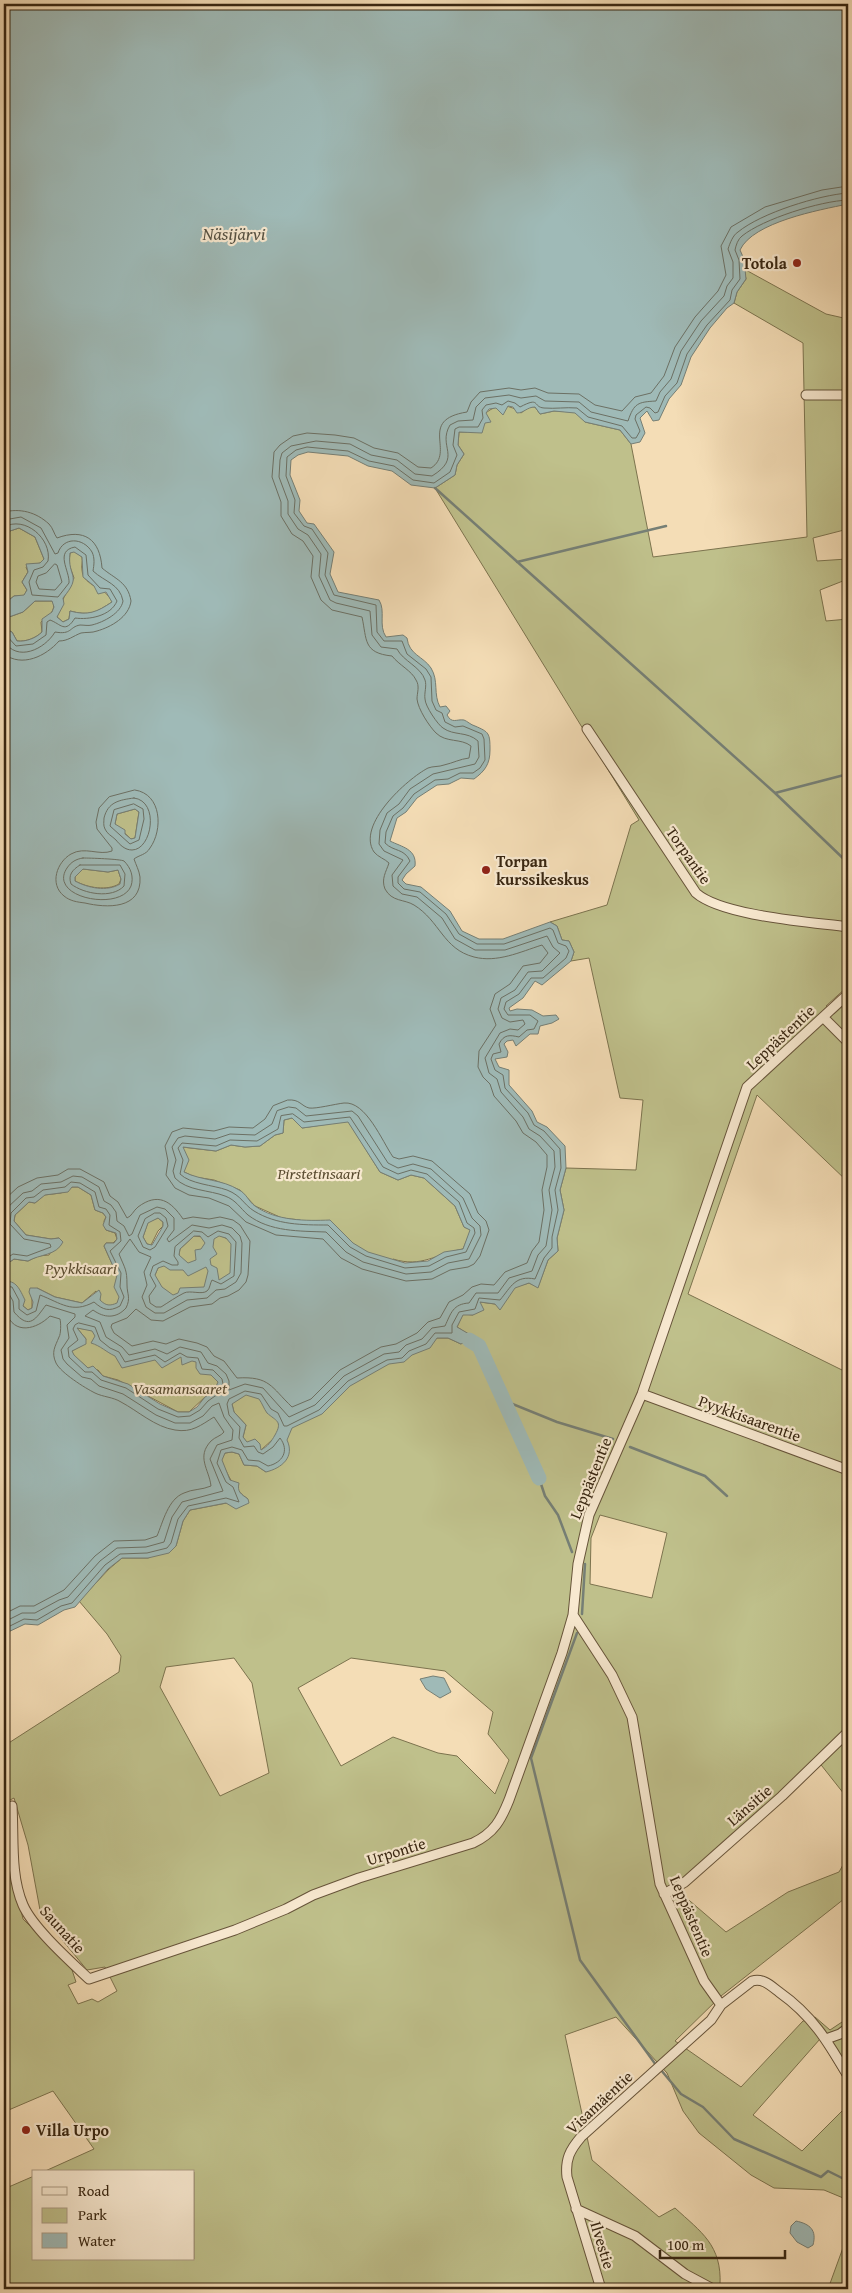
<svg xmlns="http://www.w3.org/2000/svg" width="852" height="2293" font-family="'Gentium Book Plus',serif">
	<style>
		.green { fill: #bfc08b; stroke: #7c734e; fill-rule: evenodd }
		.water { fill: #9fbab7; stroke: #767f75; fill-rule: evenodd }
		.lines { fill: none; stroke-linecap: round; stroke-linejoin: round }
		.shore { stroke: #6c7064; stroke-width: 1 }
		.stream { stroke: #767f75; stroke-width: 2.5 }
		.river { stroke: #9fbab7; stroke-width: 15 }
		.street-casing { stroke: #67543a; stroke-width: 11 }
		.street { stroke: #f8e9d0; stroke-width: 9 }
		.poi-dot { fill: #8f2418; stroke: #f8e9d0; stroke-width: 2 }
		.labels { text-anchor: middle; stroke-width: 4.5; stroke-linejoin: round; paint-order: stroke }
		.poi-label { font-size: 16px; font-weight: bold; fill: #382611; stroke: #f8e9d0; text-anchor: start }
		.street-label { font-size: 16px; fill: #382611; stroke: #f8e9d0 }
		.park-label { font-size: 16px; font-style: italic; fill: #5a4c30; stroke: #f8e9d0 }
		.water-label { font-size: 18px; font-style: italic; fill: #575243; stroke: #f8e9d0 }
	</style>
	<rect width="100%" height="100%" fill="#f4ddb6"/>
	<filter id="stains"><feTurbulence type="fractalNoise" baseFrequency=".004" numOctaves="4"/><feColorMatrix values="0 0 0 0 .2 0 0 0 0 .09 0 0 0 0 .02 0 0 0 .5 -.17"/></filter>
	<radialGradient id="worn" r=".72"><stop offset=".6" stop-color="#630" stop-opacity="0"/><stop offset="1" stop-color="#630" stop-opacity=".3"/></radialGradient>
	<path class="green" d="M744,269l82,45 22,5v210l-35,9 4,23 30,-2 1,20 -28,11 6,31 22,-2v227l-3,2 3,3v135l-22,20 8,8 14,-13v181l-91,-87 -69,199 154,76 6,-6v93l-8,9 8,4v329l-30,-38 -142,128 50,43 62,-40 51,-20 9,-16v45l-4,-2 -123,97 -46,45 66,46 62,-66 12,-4 15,13 18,-12v67l-28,-46 -67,76 49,36 46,-46v95l-24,-10 -50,-2 -23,-13 -52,-42 -16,-22 -16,-38 -51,-56 -51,18 27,125 67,57 16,-9c26,24 47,37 45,77l6,4h-722l5,-18 -5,-9v-73l30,-13v83h160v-87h-151l51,-23 -41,-58 -49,21v-297l7,-2 -1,49 13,57 48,48 5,15 -8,3 10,19 14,-5 6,3 19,-11 -12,-24 -18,3 -33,-40 -14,-20 -12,-65 -14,-47 -10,5v-57l115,-74 2,-16 -14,-22 -28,-33 30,-32 13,-11h26l28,-12 7,-25 7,-11 58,-11c-14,-9 -20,-24 -27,-39l4,-7 7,-1 7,2 5,11 13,1 9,6 6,-32 -11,10 -14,-7 -4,-6 3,-12 -12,-13 -2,-8 -27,-7 -16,15h-11l-60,-32 -15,-4 -5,-6 -10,-2 -15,-13 -1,-4 11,-6 3,-6 -9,-11 15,2 8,-30 -4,-9 -14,12 -27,-6 -18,-9 -5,8v12l-4,2 -5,-4 -14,-26 -5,2v-16l10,-7 14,2 10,-5 11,-1 10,-17 -8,1 -25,-4 -12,-14 1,-6 14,-13 6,1 9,-8 17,-2 11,-6h6l13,8 4,15 8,3 3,4 -2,4 2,9 9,3 2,6 -4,4h-7l-2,3 13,29h38l3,-7 21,-13 1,-6 14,-13 20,2 5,-3 218,103h11l13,6 7,-10 -11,-7 6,-13 10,1 7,-13 15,2 20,-17 14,-4 9,4 10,-27 10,-9 -1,-13 7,-28 -4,-20 6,-22 70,2 7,-70 -23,-2 -31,-140 -18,3 3,-9 -5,-11 -7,-1 -5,-14 -7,-4 57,-17 24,-80 8,-5 -204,-332 20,-13 2,-10 7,-11 -6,-9 1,-13h8c16,-17 30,-37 54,-19l8,-6h6l5,7 14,-3 21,1 10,10 35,8 11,14 22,113 154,-20 -4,-194 -69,-40 3,-11 9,-13zM600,1515l67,18 -15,65 -62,-14 1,-46zM234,1658l18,25 17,90 -49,23 -60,-109 6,-20zM351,1658l94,13 48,41 -5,22 21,26 -14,34 -38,-38 -19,-3 -45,-16 -52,29 -43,-78z
		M19,528l16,9 9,22 -4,4 -14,4 2,5 -6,10 5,8 -3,6h-10l-10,8v-71z
		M74,551l8,6c1,5 -1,9 0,13 1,17 25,17 30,32 -17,11 -22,14 -42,9l-1,8 -6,3 -6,-5c3,-13 10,-26 17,-39l-5,-14 1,-11z
		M35,601h18c3,11 -4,14 -12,21l1,10c-6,6 -16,10 -25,9l-5,-9 -4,-2 -2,-8 3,-5 14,-5z
		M135,809l4,3 -4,26 -4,1 -16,-15 2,-10z
		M83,869l25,3 10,-2 3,9 -2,5c-12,7 -31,4 -44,-3v-4z
		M292,1118l10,10 46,-7 32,51 18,8 13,-5 13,3 31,28 9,21 7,3 -8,19c-28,5 -41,19 -70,10l-15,19 -78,-58 -18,-2 -27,-12 -15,-16 -26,-10 -19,-3 -11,-5 -2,-25 34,4 15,-6 14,2 15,-1 15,-11 8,-2 1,-13z
		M158,1218l5,4v4l-5,5 -7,14 -4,-1 -4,-7 5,-15z
		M848,2234v55h-20z"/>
	<path class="water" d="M4,4h844v200c-29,6 -95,18 -108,46l4,9 2,20 -9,13 -3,11 -7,5 -17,20 -19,29 -10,28 -12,14 -10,21 -6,1 -6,-10 -7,7 5,15 -5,9 -9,2 -11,-14 -35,-8 -10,-9 -21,-2 -14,3 -5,-7c-8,0 -11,6 -18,6l-4,-6 -5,-1 -5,9 -7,-7 -7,1 -3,4 5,9 -6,1 -3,10 -23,-1 -1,13 6,9 -7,11 -2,10 -20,13 -24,-3 -19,-14 -24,-5 -20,-10 -40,-4 -10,3 -7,5 -1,15 10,25 -1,11 8,12 7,1 20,28 -4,22 8,18 41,8c7,11 -1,25 7,37l17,-2 4,3c2,17 16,18 24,30 8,13 2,26 9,39l6,-1 4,5 -3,4c5,9 9,4 17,5 3,1 7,5 11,6 14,6 15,7 15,24 0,14 -5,21 -16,29l-13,-1 -12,6 -12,1 -20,13 -11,14 -9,6 -7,23c12,6 27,8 25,25l-9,8 -4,6 4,4 15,3 29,24 12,20 17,8h24l47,-17 7,4 5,14 7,1 5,11 -3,9 -29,24 -7,-4 -12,17 -14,10 1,3 7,-2 15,1 11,6 13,-1 3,4 -7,4 -12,3 -2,8h-8l-14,12 -3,-6 -6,1 -3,3 4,8 -1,5 -12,2 4,8 10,3v15l23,26 5,11 10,5 18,19 1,22 -6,22 4,20 -7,28 1,13 -10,9 -10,28 -9,-5 -14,5 -15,22 -5,-6 -15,-2 4,8 -11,5h-10l-6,12 12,7v6l-8,4 -13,-6h-11l-7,10 -18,7 -8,7 -15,2 -39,22 -28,28 -30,14 -5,12c8,17 -5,28 -21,32l-9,-6 -13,-1 -5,-11 -7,-2 -7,1 -3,7 8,20 9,3c-2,9 2,11 9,16l1,4 -13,6 -10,-6 -36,7 -7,11 -7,25 -7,7 -21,5h-26l-14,11 -33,38 -11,3 -26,15 -13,-1 -21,10v-352c12,-3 16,8 21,18l-2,6 5,4 4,-2 1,-6 -4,-10 1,-4h7l18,9 27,6 17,-13 2,4 -1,6c6,6 10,6 17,3l2,-6 -5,-10 3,-12 -13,-29 2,-3h8l3,-4 -1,-6 -10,-3 -3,-5 3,-8 -3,-4 -8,-3 -4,-15 -13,-8h-6l-4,5 -23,3 -10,8 -6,-1 -14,13 -1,6 12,14 25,4 8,-1 4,4c-7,14 -23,12 -35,19l-14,-2 -10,7v-662l10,-8 10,-1 3,-5 -5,-8 6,-10 -2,-8 14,-1 4,-4 -9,-22 -16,-9 -15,5zM74,552l8,5 1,20 11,9 4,8 8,-2 6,10c-15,10 -24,14 -42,9l-1,8 -6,3 -6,-5 7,-13 -1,-6c20,-24 4,-20 7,-45zM35,601h17l2,6 -2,5 -10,7v13c-6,6 -16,10 -25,9l-5,-9 -5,-2 -1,-8 3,-5 14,-5zM135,809l4,3 -4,26 -4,1 -6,-5v-4l-10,-6 2,-10zM83,869l25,3 10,-2 3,9 -1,5c-13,8 -32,4 -45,-3v-4zM292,1118l10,10 46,-6 32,50 18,8 13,-5 13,3 31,28 9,21 6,3 -7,19 -19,3 -16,9 -23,2 -37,-11 -15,-9 -23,-23c-24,1 -54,1 -75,-14 -6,-4 -9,-13 -16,-16 -17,-11 -37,-9 -55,-18l5,-12 -6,-13 33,4 15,-6 14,2 15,-1 15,-11 8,-2 1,-13zM158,1218l5,4v4l-11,19 -5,-1 -4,-7 5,-14zM194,1236h6l5,7 -4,6 -6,1 1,10 -8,3 -9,-8 1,-6zM219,1236l7,2 5,6 -1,29 -11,7 -2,-12 -6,-3 -1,-6 7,-5 -4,-7 1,-8zM164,1266l6,4h13l5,6 18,-9 2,4 -4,16 -24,1 -2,5 -5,2 -11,-8 -7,-12 3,-7zM77,1328l15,3 3,5 -4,7c10,3 15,9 24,13l7,12 33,-8 7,8 19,-11 1,8 10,-4 4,1v6l4,6 11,1 7,7 -4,9 -9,6 -8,10 -8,5h-11l-18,-8 -32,-20 -25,-8 -10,-10 -5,2 -14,-13 -2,-4 14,-7v-5zM246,1395l13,4c3,4 5,10 8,14 9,8 16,8 8,22 -4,7 -7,11 -14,15l-1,-6 -5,-5 -8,3 -4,-5 3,-12 -12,-13 -2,-8z
		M433,1676l11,2 7,14 -11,6 -14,-9 -6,-10z
		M796,2221c14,3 21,9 17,24l-5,3 -11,-6 -7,-9 1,-7z"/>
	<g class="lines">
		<path class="shore" d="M4,512c16,-4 32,0 45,12 4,4 5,10 8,14 27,-10 43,1 45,30 13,11 26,14 29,33 -2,16 -20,26 -34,30 -5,2 -11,1 -16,2 -8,3 -13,8 -22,8 -13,15 -37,27 -55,13
			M4,520l17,-3 20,11 14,26 3,-1c5,-16 25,-16 34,-1 3,6 2,13 1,19 12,11 27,13 30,30 -2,12 -19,21 -31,24 -4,1 -8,0 -12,0 -11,2 -8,10 -25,7 -10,17 -38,31 -51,9
			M4,527c21,-12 48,12 44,34l-5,6 -9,3 -5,12 3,13 26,2 11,-14c1,-12 -15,-32 6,-36l11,8 2,20 12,13 10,1 7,12c-6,15 -28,19 -42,17 -10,16 -14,6 -25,2l-3,2 -1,13 -13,9 -17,2 -12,-13
			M55,564l2,1 5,17 -7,8 -16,-1 -3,-7 2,-6 8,-3z
			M135,790c27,4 28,40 15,58 -4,7 -11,7 -16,11 2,6 5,11 6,18 2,33 -34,31 -55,26 -8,-1 -15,-2 -21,-7 -15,-12 -7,-34 7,-42 14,-8 28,2 41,-3v-3l-15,-19 -1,-7 3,-14 10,-11z
			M134,798c26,3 18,52 -2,52 -7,0 -12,-5 -16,-10 -4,-4 -9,-6 -11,-11 -2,-4 -1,-7 -1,-11 4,-16 15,-18 30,-20z
			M134,804l9,5 1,10 -5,21 -9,4 -20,-18 4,-16z
			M83,858c7,0 37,1 41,3 7,7 10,16 7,25 -10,26 -84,12 -64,-18 4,-6 9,-9 16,-10z
			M80,865h40l5,9 -1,12c-12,13 -40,8 -53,-2 -3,-9 1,-14 9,-19z
			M288,1100c12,-1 13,6 21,8 7,1 26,-4 35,-5 22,-2 38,38 49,54l6,2 14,-3 19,5 38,33 8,19 8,8 3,9 -9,26 -6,8 -6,3 -18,3 -18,9 -26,2 -44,-12 -21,-11 -18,-19 -47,-4 -30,-13 -17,-16 -20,-8 -20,-3 -14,-7 -9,-13 2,-14 -3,-15 7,-14 11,-4 31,3 15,-4 24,1 12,-9 8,-13z
			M289,1107l7,1 10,8 46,-5 6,5 30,47 10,5 15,-4 18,5 32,29 9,20 8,8 1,9 -12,24 -21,4 -17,9 -25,2 -43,-12 -17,-10 -20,-20c-26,-1 -56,0 -78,-17 -8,-7 -12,-15 -23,-19 -15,-6 -38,-5 -50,-18l-2,-7 3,-11 -4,-13 6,-9 7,-2 30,3 15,-5 25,1 17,-11 5,-13z
			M293,1114l11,8 46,-5 33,50 15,7 13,-4 16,4 32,28 8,21 7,5 1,5 -9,19 -20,5 -17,9 -24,2 -39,-12 -16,-9 -22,-22c-26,0 -51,0 -74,-14 -11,-7 -12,-15 -27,-21 -14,-5 -37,-6 -47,-16l3,-14 -5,-12 4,-5 34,3 14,-6 27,1 21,-12 3,-13z
			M4,1200l14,-13 19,-9 21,-3 10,-6h12l24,13 6,14 8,6 9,16c5,-2 6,-7 11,-11 20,-15 33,-6 45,12l10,-2 16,2 11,-2 13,3 7,5 10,16 -2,34 -2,7 -7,8 -11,6 -8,2 -8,6 -22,3 -27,14 -12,-1 -15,-11 -9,9 -15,6 -1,3 3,6 18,13 21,-5 13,3 13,-5 18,4 10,4 7,9 10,5 13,17c33,-2 34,9 55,29l19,-8 29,-29 41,-23 15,-3 21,-11 11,-11 12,-4 9,-16 14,-7 9,-8 9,-3 13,1 11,-13 22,-9 5,-12 7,-9 5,-32 -2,-20 5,-23v-12l-11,-13 -13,-9 -7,-12 -22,-25 -4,-12 -7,-7 -5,-10 1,-16 17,-26 -6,-16 5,-15 15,-10 13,-18 17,-3 8,-10 -6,-8c-22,7 -45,18 -68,12 -31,-8 -34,-36 -60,-52 -10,-6 -22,-3 -29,-16 -4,-10 1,-17 4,-26 -4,-4 -11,-6 -15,-11 -18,-27 33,-73 54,-84 5,-2 11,-1 16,-3 9,-2 16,-6 25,-7l2,-12c-10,-8 -25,-3 -35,-13 -7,-7 -18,-24 -19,-34 0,-6 3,-13 -1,-19 -4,-9 -17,-15 -24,-24 -29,-3 -25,-16 -30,-39l-30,-7 -11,-10 -10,-23 2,-21 -10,-15 -11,-7 -11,-18v-14l-9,-25 2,-25 6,-7 13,-9 14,-3 28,2 19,3 20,10 24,5 20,14 13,1c25,-16 -14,-48 36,-56l4,-10 9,-10 29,-4 12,2 14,-2 13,5 31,1 16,11 27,6 13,-14 16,-4 13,-17 11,-29 20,-30 23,-26 8,-16 -5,-29 10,-19 34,-20 57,-17 26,-4
			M155,1213h5l6,5 2,8 -13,21 -5,3 -7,-3 -5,-11 7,-17z
			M4,1215l3,-7 16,-15 9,-2 9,-7 20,-2 12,-6 9,1 17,10 5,14 7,4 5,7 1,9 7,5 5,10 3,-2 8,-19 17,-8 8,2 9,9v12l-7,9 2,3 23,-17 17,3 13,-3 10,3 8,8 2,7 -1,30 -5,9 -11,7 -9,1 -9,8 -20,2 -23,13h-9l-9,-6 -4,-10 5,-12 -3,-13 7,-15 -12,-5 -9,-13 -11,15c6,15 8,15 8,31 0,9 4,13 -1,23 -10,11 -22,10 -33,2l-8,6 15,6 6,15 16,10 7,8 26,-6 12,5 13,-7 21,5 7,11 9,3 9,8 3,7v9l16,-6 18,4 26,29 26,-12 29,-29 40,-22 15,-2 7,-7 16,-6 10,-11 13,-2c6,-13 8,-22 24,-23l7,-10h22l11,-15 23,-7 6,-16 8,-9 6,-36 -3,-20 6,-23 -1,-16 -14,-15 -11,-7 -6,-12 -22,-25 -4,-13 -8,-6 -4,-15 15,-25 10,-4 8,1 7,-6 -2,-4 -13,2 -8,-4 -4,-9 3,-11 14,-8 13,-18 14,-1 18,-18 -7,-6 -6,-11 -42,14h-30l-20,-11 -13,-21 -25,-21 -15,-3 -9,-8 -1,-11 11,-15 -19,-9 -5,-7 1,-14 7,-17 12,-9 11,-15 23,-15 42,-10 4,-7 -1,-16c-11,-10 -24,-5 -35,-13 -5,-3 -18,-22 -18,-29 -1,-6 2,-13 0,-19 -4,-13 -22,-19 -28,-31l-16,-2 -9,-12 -2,-24 -34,-8 -6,-3 -11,-24 2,-22 -13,-19 -10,-6 -10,-15v-13l-9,-24 1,-17 2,-7 9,-7 25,-5 34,3 21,11 26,5 18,14 17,2c31,-19 5,-29 18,-51l8,-4 15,-1 3,-13 9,-9 24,-3 12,3 15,-2 9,5 34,1 12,10 37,9c6,-18 10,-19 28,-20l4,-9 11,-13 10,-28 20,-30 23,-25 3,-10 6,-8v-16l-5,-13c2,-6 5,-14 10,-17 23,-19 81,-37 110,-39
			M194,1231l8,1 6,5 10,-6 11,3 7,8 -2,34 -13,8 -9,-4c-2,3 -2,9 -5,11 -5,4 -17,-1 -23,2 -8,4 -15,9 -23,14h-5l-6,-4 -1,-7 7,-10 -6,-11 3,-9 10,-5 9,4h6v-3l-4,-6 1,-9z
			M4,1260l9,-6 14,2 24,-9 -1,-3 -26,-5 -14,-15 1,-11 15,-15 8,-1 9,-7 22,-3 6,-5 9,1 15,9 4,15 7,2 4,6 -1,10 11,7 1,9 -11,10 11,22 -1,14 4,10 -4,9c-11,6 -17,4 -26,-4 -22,12 -33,1 -54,-7l-4,16 -9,4 -8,-6v-9l-7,-13 -8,-1
			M4,1293l5,1 4,7 1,11c16,19 22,6 32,-7l29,9v3l-8,8 2,13 -8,12 2,9 4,5 15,13 9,2 8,7 24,8 33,21 19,8h15l13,-7 9,-10 7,-3 5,14 9,13 -1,10 -15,5 -7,14 13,32 -41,11 -10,15 -8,25 -18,5 -29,1 -17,13 -32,36 -9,3 -24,13h-13l-18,9
			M4,1301c1,3 0,7 2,11 8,24 31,17 44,4l10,3c1,4 1,15 -1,18 -4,10 -8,15 -3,26 5,10 29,25 39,30 8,4 18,4 26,9 17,9 34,25 54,28 17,3 26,-5 39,-13l10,15c-3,4 -9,5 -13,9 -15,16 -2,28 0,45 -9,4 -19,3 -27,7 -16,6 -21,29 -27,43l-12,4 -31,1 -19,15 -31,34 -30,16h-14l-16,8
			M79,1323l16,4 5,13 10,8 9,4 6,10 30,-7 10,7 15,-9 7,4 11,1 4,11 11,1 9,9 1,5 -5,10 -10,7 -8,9 -10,6 -12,1 -20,-8 -32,-21 -25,-8 -9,-8h-7l-16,-15 -1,-9 10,-8 -5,-11 2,-4z
			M4,1629l20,-10 13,1 24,-14 11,-3 33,-38 15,-11 27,-1 20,-5 4,-5 7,-24 10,-13 38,-8 13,4 -6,-15 -7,-5 -9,-19 4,-13 11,-3 10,3 6,10 11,1 9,5c14,-3 22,-15 12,-28l-7,9 -10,7 -5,-2 -4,-6 -10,1 -5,-9 1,-11 -11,-12 -2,-11 2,-5 16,-8 16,3 10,15 7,4 6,13h3l32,-16 29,-29 39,-21 15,-2 7,-7 17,-7 9,-11h17v-8l7,-13 16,-3 4,-11 21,2c11,-13 15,-25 35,-21l9,-21 8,-10v-11l6,-27 -3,-20 6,-22 -1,-19 -16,-18 -10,-6 -6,-12 -23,-25 -2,-13 -8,-5 -4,-11 2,-5 8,-2 -2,-8c5,-10 11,-9 20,-7l8,-7 7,-1 4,-8 -8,-6h-22l-4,-6 2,-7 13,-8 12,-16h12l23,-20 3,-7 -3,-5 -8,-3 -5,-13 -3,-2 -46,16h-27l-18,-10 -13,-20 -26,-22 -16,-3 -6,-6v-6l12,-16c-6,-13 -16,-9 -25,-18l1,-11 7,-16 10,-8 11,-14 21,-14 13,-1 12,-6h13l7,-5 5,-8 -1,-21 -2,-5 -19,-8 -8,1 -10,-5 -3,-9 -6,-3 -4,-9 -1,-24 -5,-8 -19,-15 -5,-13h-18l-7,-9 -1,-27 -42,-10 -9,-20 3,-22 -16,-24 -8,-3 -10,-13 1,-13 -9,-24 1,-19 9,-7 11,-3 41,4 21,10 25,5 19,14 21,3 16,-11 7,-17 -4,-10 2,-16 4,-2h19l5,-9 -1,-8 4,-5 10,-2 6,2 6,-4 7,2 5,4c21,-11 12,0 24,1 11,1 22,-1 33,0l11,9 34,9 10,12h4l4,-7 -5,-12 1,-4 10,-8 4,1 5,5 3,-1 7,-16 12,-13 10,-29 20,-29 23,-25 2,-10 8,-11 -1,-19 -4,-10c1,-5 3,-11 7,-14 21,-17 78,-35 106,-36"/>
		<path class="stream" d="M435,488l340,305 73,70
			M517,562l149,-36
			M775,793l73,-19
			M505,1401l52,21 56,17
			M630,1447l75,29 22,20
			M539,1478l6,18 13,19 14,37
			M582,1614l3,-50
			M577,1633l-46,125 49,202 76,105
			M661,2070l20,24 22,13 31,32 87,38 7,-6 20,10"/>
		<path class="river" d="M469,1340l10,6 60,132"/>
		<g class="street-casing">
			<path id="street" d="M806,395h42
				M587,729l109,164c26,23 115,29 152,34
				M823,1017l25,25
				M642,1394l206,76
				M12,1806c2,31 -2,69 11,99 10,23 47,56 66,74l146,-49 51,-21 27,-14 46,-17 114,-35c21,-10 28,-23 36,-43l53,-147 11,-38
				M664,1894l21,-12 97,-86 66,-64
				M721,2005l-17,-24 -44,-97 -28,-167 -20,-42 -39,-60 5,-51 11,-49 53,-121 105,-307 101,-93
				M826,2039l14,-5 8,-6
				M576,2209l59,27 50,38 28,15
				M601,2289l-34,-112c-2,-18 3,-27 14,-40l130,-117 10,-15 31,-24c11,-3 18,4 27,11 34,24 49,50 69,84"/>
		</g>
		<use href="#street" class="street"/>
	</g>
	<g class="poi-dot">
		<circle cx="797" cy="263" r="5"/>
		<circle cx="486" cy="870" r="5"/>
		<circle cx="26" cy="2130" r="5"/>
	</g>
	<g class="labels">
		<g class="poi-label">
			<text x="787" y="269" text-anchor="end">Totola</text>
			<text x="496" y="867">Torpan<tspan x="496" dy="18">kurssikeskus</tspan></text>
			<text x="36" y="2136">Villa Urpo</text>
		</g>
		<g class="street-label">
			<text transform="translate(689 855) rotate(55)" y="6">Torpantie</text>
			<text transform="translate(780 1037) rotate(-43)" y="6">Leppästentie</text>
			<text transform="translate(750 1418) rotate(20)" y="6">Pyykkisaarentie</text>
			<text transform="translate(590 1478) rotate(-68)" y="6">Leppästentie</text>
			<text transform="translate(749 1805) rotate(-41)" y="6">Länsitie</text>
			<text transform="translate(396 1851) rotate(-17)" y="6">Urpontie</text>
			<text transform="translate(692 1916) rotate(67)" y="6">Leppästentie</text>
			<text transform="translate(63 1929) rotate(48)" y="6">Saunatie</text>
			<text transform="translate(599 2102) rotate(-43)" y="6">Visamäentie</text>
			<text transform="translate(603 2245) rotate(73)" y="6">Ilvestie</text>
		</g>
		<g class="park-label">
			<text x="319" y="1179">Pirstetinsaari</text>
			<text x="81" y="1274">Pyykkisaari</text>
			<text x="180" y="1394">Vasamansaaret</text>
		</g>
		<g class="water-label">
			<text x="234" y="240">Näsijärvi</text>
		</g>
	</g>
	<rect width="852" height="2293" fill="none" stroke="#f4ddb6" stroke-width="20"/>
	<rect x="5" y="5" width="842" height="2283" fill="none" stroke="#382611" stroke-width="2.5"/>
	<rect x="10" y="10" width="832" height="2273" fill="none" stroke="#382611"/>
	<rect x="32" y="2170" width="162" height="90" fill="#f8e9d0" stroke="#ab9b84"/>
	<rect x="42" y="2187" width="25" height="8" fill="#f8e9d0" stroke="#ab9b84"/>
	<text x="78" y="2196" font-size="15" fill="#382611">Road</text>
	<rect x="42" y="2208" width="25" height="15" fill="#bfc08b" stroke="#ab9b84"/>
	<text x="78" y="2220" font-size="15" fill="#382611">Park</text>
	<rect x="42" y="2233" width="25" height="15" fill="#9fbab7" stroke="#ab9b84"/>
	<text x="78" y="2246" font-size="15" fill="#382611">Water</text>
	<path d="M660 2250v8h125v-8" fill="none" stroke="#382611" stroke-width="2.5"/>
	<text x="667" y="2250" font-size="15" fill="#382611" stroke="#f8e9d0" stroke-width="4" paint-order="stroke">100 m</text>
	<rect width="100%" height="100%" filter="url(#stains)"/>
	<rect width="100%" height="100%" fill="url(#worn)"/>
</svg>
